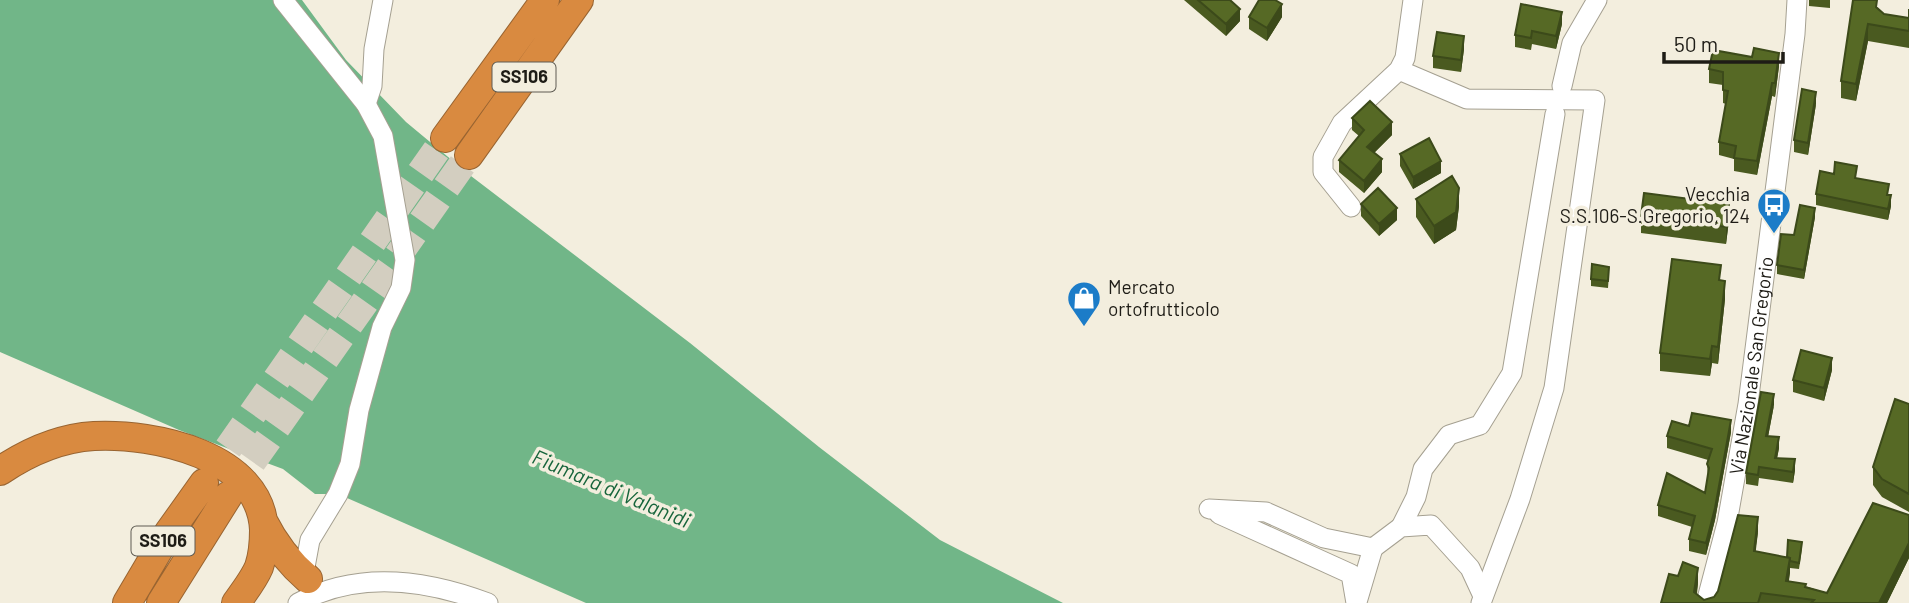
<svg xmlns="http://www.w3.org/2000/svg" width="1909" height="603" font-family="Barlow,sans-serif">
	<style>
		.water { fill: #71b688 }
		.lines { fill: none; stroke-linecap: round; stroke-linejoin: round }
		.highway-tunnel { stroke: #d3cec0; stroke-width: 28; stroke-dasharray: 28 14; stroke-linecap: butt }
		.minor-casing { stroke: #a5a091; stroke-width: 21 }
		.highway-casing { stroke: #986431; stroke-width: 30 }
		.minor { stroke: #fff; stroke-width: 19 }
		.highway { stroke: #d98a40; stroke-width: 28 }
		.wall { fill: #4a5a20 }
		.shaded-wall { fill: #3c4a1a }
		.building { fill: #566925; stroke: #3c4a1a; stroke-width: 2 }
		.labels { text-anchor: middle; stroke-width: 7; stroke-linejoin: round; paint-order: stroke }
		.shield { fill: #f3eede; stroke: #5e5b52; stroke-width: 2 }
		.shield-label { font-size: 18px; font-weight: bold; fill: #1e1c16 }
		.poi-label { font-size: 19px; fill: #1e1c16; stroke: #f3eede; text-anchor: end }
		.street-label { font-size: 19px; fill: #1e1c16; stroke: #f3eede }
		.water-label { font-size: 21px; font-style: italic; fill: #17653b; stroke: #f3eede }
	</style>
	<rect width="100%" height="100%" fill="#f3eede"/>
	<path class="water" d="M0,0h302l44,60 60,62 65,54 219,167 129,104 121,93 123,63h-477l-248,-109h-23l-32,-25 -104,-39 -179,-78z"/>
	<g class="lines">
		<path class="highway-tunnel" d="M204,483l241,-345
			M228,496l241,-341"/>
		<g class="minor-casing">
			<g id="minor">
				<path d="M283,0l83,104 17,32 22,124 -4,28 -19,39 -23,83 -9,54 -12,30 -28,46 -5,27 8,28"/>
				<path d="M1399,70l68,29 128,1 -41,288 -34,111 -39,104"/>
				<path d="M1562,86l10,-43 25,-43"/>
				<path d="M366,104l6,-18 2,-37 9,-49"/>
				<path d="M1351,207l-28,-35v-15l19,-34 57,-53 6,-12 8,-58"/>
				<path d="M1209,509l57,3 58,26 49,10 28,-21 30,-2 39,43 13,28"/>
				<path d="M1219,514l132,60 5,29"/>
				<path d="M1401,527l15,-30 7,-28 26,-34 31,-10 32,-52 43,-259"/>
				<path d="M1357,602l16,-54"/>
				<path d="M298,603c60,-33 129,-23 190,0"/>
				<path id="s1" d="M1706,603l21,-80 21,-119 47,-370 2,-34"/>
			</g>
		</g>
		<g class="highway-casing">
			<path id="highway" d="M445,138l100,-138
				M469,155l110,-155
				M0,471c28,-19 61,-33 94,-35 60,-3 167,19 170,94 0,12 -1,25 -5,37 -5,12 -15,25 -23,36
				M263,521c12,24 25,41 45,58
				M127,603l42,-71 35,-49
				M161,603l67,-107"/>
		</g>
		<use href="#minor" class="minor"/>
		<use href="#highway" class="highway"/>
	</g>
	<path class="wall" d="M1184,0h47l-1,1 10,20 -14,15z
		M1809,0h21v8l-21,-2z
		M1853,0l25,8 6,6 25,4v-9v39l-41,-7 -12,60 -15,-3v-17z
		M1249,17h33l-15,24 -18,-12z
		M1562,24l-6,25 -24,-5 -1,6 -16,-3v-12z
		M1464,49l-3,23 -28,-4v-12z
		M1779,66l-4,31 -3,-1 -15,79 -23,-4v-12l-15,-4v-13l7,-38 -3,-1v-18l-14,-2v-14z
		M1816,104l-8,51 -14,-3v-12z
		M1352,118l40,17 -18,18 8,19 -18,21 -25,-21v-12l20,-24 -7,-6z
		M1400,154l41,19 -28,16 -13,-23z
		M1857,178l32,17 2,11 -3,14 -72,-15v-11z
		M1416,199l43,7 -3,24 -22,14 -18,-27z
		M1361,204l36,16 -18,16 -18,-20z
		M1641,216l88,4 -3,24 -85,-11z
		M1815,217l-11,62 -27,-5v-9l17,-30z
		M1609,273l-1,15 -17,-2v-7z
		M1721,280l4,19 -7,65 -6,-1 -2,13 -50,-5v-18z
		M1832,370l-8,31 -31,-9v-12z
		M1909,404v108l-27,-15 -9,-12v-18z
		M1774,405l-6,32 11,11 -2,10 18,12 -2,13 -34,-5 -1,8 -12,-2v-11z
		M1689,426l42,6 -16,88 -9,35 -17,-4v-12l3,-12 -34,-11v-11l47,-12 3,-16 -1,-13 1,-4 -41,-12v-12z
		M1909,515v43l-22,45h-226l37,-20 -1,11 7,6 10,-3 44,-65 -3,20 32,5 15,-9 -3,21 -9,-1 -1,13 38,12z"/>
	<path class="shaded-wall" d="M1282,4v13l-15,24v-13z
		M1240,9v12l-14,15v-12z
		M1562,12v12l-6,25v-13z
		M1868,24v17l-12,60v-17z
		M1464,36v13l-3,23v-12z
		M1779,53v13l-4,31v-14z
		M1772,83v13l-15,79v-14z
		M1816,92v12l-8,51v-12z
		M1392,122v13l-25,25v-13z
		M1382,159v13l-18,21v-12z
		M1441,161v12l-28,16v-12z
		M1459,188v18l-3,24 -22,14v-18z
		M1891,195v11l-3,14v-11z
		M1729,204v16l-3,24v-17z
		M1397,208v12l-18,16v-12z
		M1815,208v9l-11,62v-9z
		M1725,281v18l-7,65v-17z
		M1712,346v17l-2,13v-17z
		M1832,358v12l-8,31v-13z
		M1774,394v11l-8,42v-11z
		M1731,420v12l-16,88 -9,35v-12z
		M1779,437v11l-4,21v-11z
		M1795,459v11l-2,13v-11z
		M1758,517v15l-4,34v-15z
		M1909,543v15l-22,45h-8z
		M1790,558v15l-4,23v-15z
		M1698,568v15l-3,20 -1,-11z"/>
	<path class="building" d="M1198,0h32l10,9 -14,15z
		M1259,0h16l7,4 -15,24 -18,-11z
		M1853,0h24l-1,7 8,7 25,4v-9v22l-41,-7 -12,60 -15,-3z
		M1521,4l41,8 -6,24 -24,-5 -1,7 -16,-3z
		M1437,32l27,4 -3,24 -28,-4z
		M1754,48l25,5 -4,30h-3l-15,78 -23,-3 2,-12 -17,-4 9,-51 -5,-1v-18l-14,-3 4,-19 39,7z
		M1802,89l14,3 -8,51 -14,-3z
		M1370,101l22,21 -25,25 15,12 -18,22 -25,-21 25,-30 -12,-12z
		M1429,138l12,23 -28,16 -13,-23z
		M1835,162l22,4 -2,12 34,6 -2,11h4l-3,14 -72,-15 4,-23 14,3z
		M1452,176l7,12 -3,24 -22,14 -18,-27z
		M1378,188l19,20 -18,16 -18,-20z
		M1644,193l85,11 -3,23 -85,-11z
		M1800,205l15,3 -11,62 -27,-5 4,-31 13,1z
		M1672,259l49,6 -2,15 6,1 -7,66 -6,-1 -2,13 -50,-6z
		M1592,264l17,3 -1,14 -17,-2z
		M1801,350l31,8 -8,30 -31,-8z
		M1761,392l13,2 -8,42 13,1 -4,21 20,1 -2,13 -34,-5 -1,8 -12,-2z
		M1895,399l14,5v90l-27,-15 -9,-12z
		M1692,413l39,7 -16,88 -9,35 -17,-4 6,-23 -37,-11 9,-32 38,20 4,-25 -2,-4 5,-15 -45,-13 5,-15 17,5z
		M1873,503l36,12v28l-30,60h-68l3,-3 -53,-7 -3,10h-97l8,-29 9,2 5,-14 15,6 -4,24 10,8 10,-3 4,-6 20,-76 20,2 -4,34 36,7 -4,23 20,3 -1,3 22,6z
		M1788,540l14,2 -3,21 -9,-2v-3l-3,-1z"/>
	<defs>
		<g id="bus-pin" transform="scale(1.75)"><path d="M0 17L-7.5 6A9.5 9.5 0 1 1 7.5 6Z" fill="#1c7cc8" stroke="#f3eede"/><path d="M-5-6H5V4H4V6H2V4H-2V6H-4V4H-5ZM-3.5-4V0h7V-4ZM-3.5 1.2v1.5H-2V1.2ZM2 1.2v1.5H3.5V1.2Z" fill="#fff"/></g>
		<g id="shop-pin" transform="scale(1.75)"><path d="M0 17L-7.5 6A9.5 9.5 0 1 1 7.5 6Z" fill="#1c7cc8" stroke="#f3eede"/><path d="M-5-2.5h2.3a2.7 3.5 0 0 1 5.4 0H5L5.5 6h-11ZM-1.5-2.5h3a1.5 2.3 0 0 0-3 0Z" fill="#fff"/></g>
	</defs>
	<g fill-rule="evenodd">
		<use href="#bus-pin" x="1774" y="205"/>
		<use href="#shop-pin" x="1084" y="298"/>
	</g>
	<g class="labels">
		<g class="shield">
			<rect x="492.5" y="62.5" width="63" height="29" rx="5"/>
			<rect x="131.5" y="526.5" width="63" height="29" rx="5"/>
		</g>
		<g class="shield-label">
			<text x="524" y="83">SS106</text>
			<text x="163" y="547">SS106</text>
		</g>
		<g class="poi-label">
			<text x="1750" y="201">Vecchia<tspan x="1750" dy="22">S.S.106-S.Gregorio, 124</tspan></text>
			<text x="1108" y="294" text-anchor="start">Mercato<tspan x="1108" dy="22">ortofrutticolo</tspan></text>
		</g>
		<g class="street-label">
			<text dy="7" stroke="none"><textPath href="#s1" startOffset="242">Via Nazionale San Gregorio</textPath></text>
		</g>
		<g class="water-label">
			<text transform="translate(611 489) rotate(23)" y="7">Fiumara di Valanidi</text>
		</g>
	</g>
	<path d="M1664 52v10h119v-10" fill="none" stroke="#1e1c16" stroke-width="3.5"/>
	<text x="1674" y="52" font-size="21" fill="#1e1c16" stroke="#f3eede" stroke-width="5" paint-order="stroke">50 m</text>
</svg>
